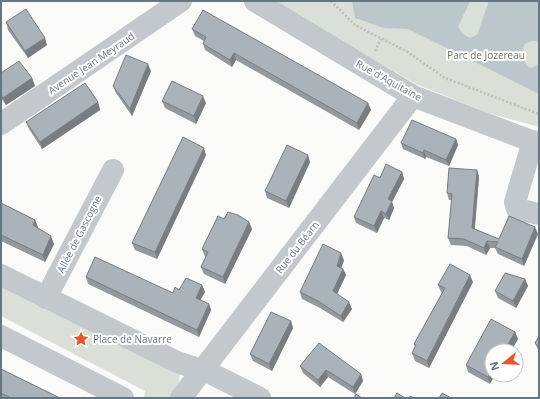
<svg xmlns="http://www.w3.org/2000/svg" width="540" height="399" font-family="'Open Sans',sans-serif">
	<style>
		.green { fill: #dadfd7 }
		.water { fill: #bbc7cb }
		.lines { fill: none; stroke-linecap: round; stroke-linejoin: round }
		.path { stroke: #bbbfc2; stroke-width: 2.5; stroke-dasharray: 2 2; stroke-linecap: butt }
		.minor { stroke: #c3c8cc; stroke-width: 22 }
		.wall { fill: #929a9f }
		.shaded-wall { fill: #777d82 }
		.building { fill: #aab3b9; stroke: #777d82 }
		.labels { text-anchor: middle; stroke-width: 4; stroke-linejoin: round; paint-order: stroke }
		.park-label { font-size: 10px; fill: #687a64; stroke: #fff }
		.street-label { font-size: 10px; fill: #657683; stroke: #fff }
		.poi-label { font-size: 10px; fill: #657683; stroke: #fff; text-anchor: start }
	</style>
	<rect width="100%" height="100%" fill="#fafaf8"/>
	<path class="green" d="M271,1h268v126l-51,-14 -70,-28z
		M1,281l178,92c2,11 -3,17 -10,25h-25l1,-7 -144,-75z"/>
	<path class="water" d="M352,1h118l-12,26 5,7 7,4 7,-3 11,-31 -1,-3h52v41c-18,-5 -20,12 -12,24l5,2 7,-4v30l-131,-65 -24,-1 -29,-10z"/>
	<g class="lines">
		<path class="path" d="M331,1l24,24 51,26 39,27 94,36
			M375,51l6,-12"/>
		<path class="minor" d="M255,1l158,95 126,48
			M1,124l180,-123
			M533,141l-18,61 2,7 22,5
			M1,275l176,87 33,11 50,25
			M46,298l67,-128
			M1,336l122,62
			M181,398l232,-302"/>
	</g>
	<path class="wall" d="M6,22l41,23 -19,13 -20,-28z
		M192,29l176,74 3,7 -12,20 -123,-70 -4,7 -27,-17 -2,-6 1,-3 -9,-5z
		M151,71l-19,45 -16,-23 -3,-7z
		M1,73l31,5 3,8 -29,19 -5,-7z
		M162,101l44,2 -10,21 -31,-16z
		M98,102l2,8 -58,39 -13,-20 -3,-7z
		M456,139l2,6 -9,21 -23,-9 -1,2 -22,-10 -2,-6z
		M206,155l-49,104 -22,-9 -3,-7z
		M310,162l-21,46 -22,-10 -2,-7z
		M477,170l2,7 -4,52 24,10 39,-5 -14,32 -26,-12 -3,-6h-5l-4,7 -19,-9 -16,-1 -3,-7 4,-38h-3l-2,-7z
		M402,172l2,7 -12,23 2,6 -5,12 -5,-2 -7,15 -21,-10 -2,-6 26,-39z
		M1,203l34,17 3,8 16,16 -9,18 -44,-21z
		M224,219l25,3 3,7 -27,55 -21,-10 -3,-7 5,-10h-1l-3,-8z
		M344,260l-3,8 2,1 3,6 -9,19 15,15 -9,13 -23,-14 -18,-9 -2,-7z
		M86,277l87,16 6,-3 23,-5 3,7 -5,8 9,4 2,6 -12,27 -111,-53z
		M525,279l3,7 -12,22 -18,-10 -3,-7z
		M473,282l-44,86 -14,-7 -3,-8 3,-6 -1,-3 28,-51 -1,-1 -3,-7z
		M291,321l2,7 -21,43 -19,-10 -3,-7z
		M515,332l3,7 -7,12h-19l-2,33 -22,-12 -2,-7z
		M539,336v15l-1,-1 -3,-7z
		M300,366l61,8 2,7 -8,13 -27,-17 -8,10 -17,-14z
		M1,369l59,29h-59z"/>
	<path class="shaded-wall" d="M45,38l2,7 -19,13 -3,-7z
		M234,53l2,7 -4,7 -2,-7z
		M148,64l3,7 -19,45 -2,-7z
		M32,78l3,8 -29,19 -3,-7z
		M203,96l3,7 -10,21 -2,-8z
		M98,102l2,8 -58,39 -2,-7z
		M368,103l3,7 -12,20 -2,-7z
		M456,139l2,6 -9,21 -3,-6z
		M204,148l2,7 -49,104 -2,-7z
		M424,150l2,7 -1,2 -2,-6z
		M308,155l2,7 -21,46 -3,-7z
		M477,170l2,7 -5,57 -2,-6z
		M402,172l2,7 -12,23 2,6 -5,12 -3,-6 2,-15z
		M381,211l3,7 -7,15 -3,-7z
		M35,220l3,7 -2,5 -3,-7z
		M249,222l3,7 -27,55 -2,-7z
		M535,227l3,7 -14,32 -2,-7z
		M51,236l3,8 -9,18 -2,-7z
		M487,241l3,7 -4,7 -2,-7z
		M341,253l3,7 -4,12 -3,-6z
		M343,269l3,6 -11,23 -2,-7z
		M470,275l3,7 -44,86 -2,-7z
		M525,279l3,7 -12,22 -3,-7z
		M202,285l3,7 -7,12 -2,-6z
		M349,302l3,7 -9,13 -2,-6z
		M209,304l2,6 -12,27 -2,-7z
		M291,321l2,7 -21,43 -3,-7z
		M515,332l3,7 -7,12h-5l-1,-1z
		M492,369v6h3l-5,9 -2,-7z
		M326,370l2,7 -8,10 -2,-7z
		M361,374l2,7 -8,13 -2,-7z"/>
	<path class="building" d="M26,9l19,29 -20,13 -19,-29z
		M203,10l165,93 -11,20 -123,-70 -4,7 -27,-16 3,-7 -14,-8z
		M126,55l22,9 -18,45 -17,-23z
		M19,61l13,17 -29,20 -2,-3v-22z
		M172,81l31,15 -9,20 -32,-15z
		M85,83l13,19 -58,40 -14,-20z
		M412,120l44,19 -10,21 -22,-10 -1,3 -22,-10z
		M183,137l21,11 -49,104 -23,-9z
		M287,145l21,10 -22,46 -21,-10z
		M386,164l16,8 -14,27 4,2 -6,13 -5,-3 -7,15 -20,-9 20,-42 6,3z
		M449,168l28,2 -5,58 27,11 10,-23 26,11 -13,32 -27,-12 3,-5 -11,-1 -3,7 -20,-9 -16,-1 4,-44 -5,-1z
		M1,203l34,17 -2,5 18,11 -8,19 -42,-20z
		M228,212l10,3 11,7 -26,55 -22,-10 7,-15 -6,-3 16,-33 6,3z
		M323,244l18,9 -4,13 6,3 -10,22 16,11 -8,14 -23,-15 -18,-9z
		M95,257l78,36 2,-6 4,3 7,-12 16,7 -6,13 13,6 -12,26 -111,-53z
		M450,264l20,11 -43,86 -15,-8 4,-8 -2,-1 31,-56 -7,-3z
		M505,273l20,6 -12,22 -18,-10z
		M271,312l20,9 -22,43 -19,-10z
		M491,319l24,13 -10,18 -2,-2 -1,3h-10v18l-4,8 -22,-12z
		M539,336v11l-4,-4z
		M319,343l42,31 -8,13 -27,-17 -8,10 -18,-14z
		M1,369l59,29h-49l-10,-5z
		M397,393l8,5h-11z
		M442,393l9,5h-12z
		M356,394l6,4h-8z
		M410,396l4,2h-5z"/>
	<defs>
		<g id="sight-bare" transform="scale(1.2)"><path d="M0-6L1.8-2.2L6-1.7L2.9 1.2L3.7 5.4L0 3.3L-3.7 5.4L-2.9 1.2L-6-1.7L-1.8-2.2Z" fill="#e4572e" stroke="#fff" stroke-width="2.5" paint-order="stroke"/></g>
	</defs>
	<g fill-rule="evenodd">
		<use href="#sight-bare" x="81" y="339"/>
	</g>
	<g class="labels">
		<g class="park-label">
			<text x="486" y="59">Parc de Jozereau</text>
		</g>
		<g class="street-label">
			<text transform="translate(91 63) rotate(-34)" y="4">Avenue Jean Meyraud</text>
			<text transform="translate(389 80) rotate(29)" y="4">Rue d'Aquitaine</text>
			<text transform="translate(79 234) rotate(-63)" y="4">Allée de Gascogne</text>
			<text transform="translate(297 247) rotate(-52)" y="4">Rue du Béarn</text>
		</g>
		<g class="poi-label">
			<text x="93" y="343">Place de Navarre</text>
		</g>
	</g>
	<rect width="540" height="399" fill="none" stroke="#657683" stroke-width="4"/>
	<g transform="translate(504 363) rotate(252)"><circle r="19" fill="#ffffff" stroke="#c1c8cd"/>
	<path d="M0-3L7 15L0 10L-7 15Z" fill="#e4572e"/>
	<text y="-6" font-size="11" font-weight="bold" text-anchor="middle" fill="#657683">N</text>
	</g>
</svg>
